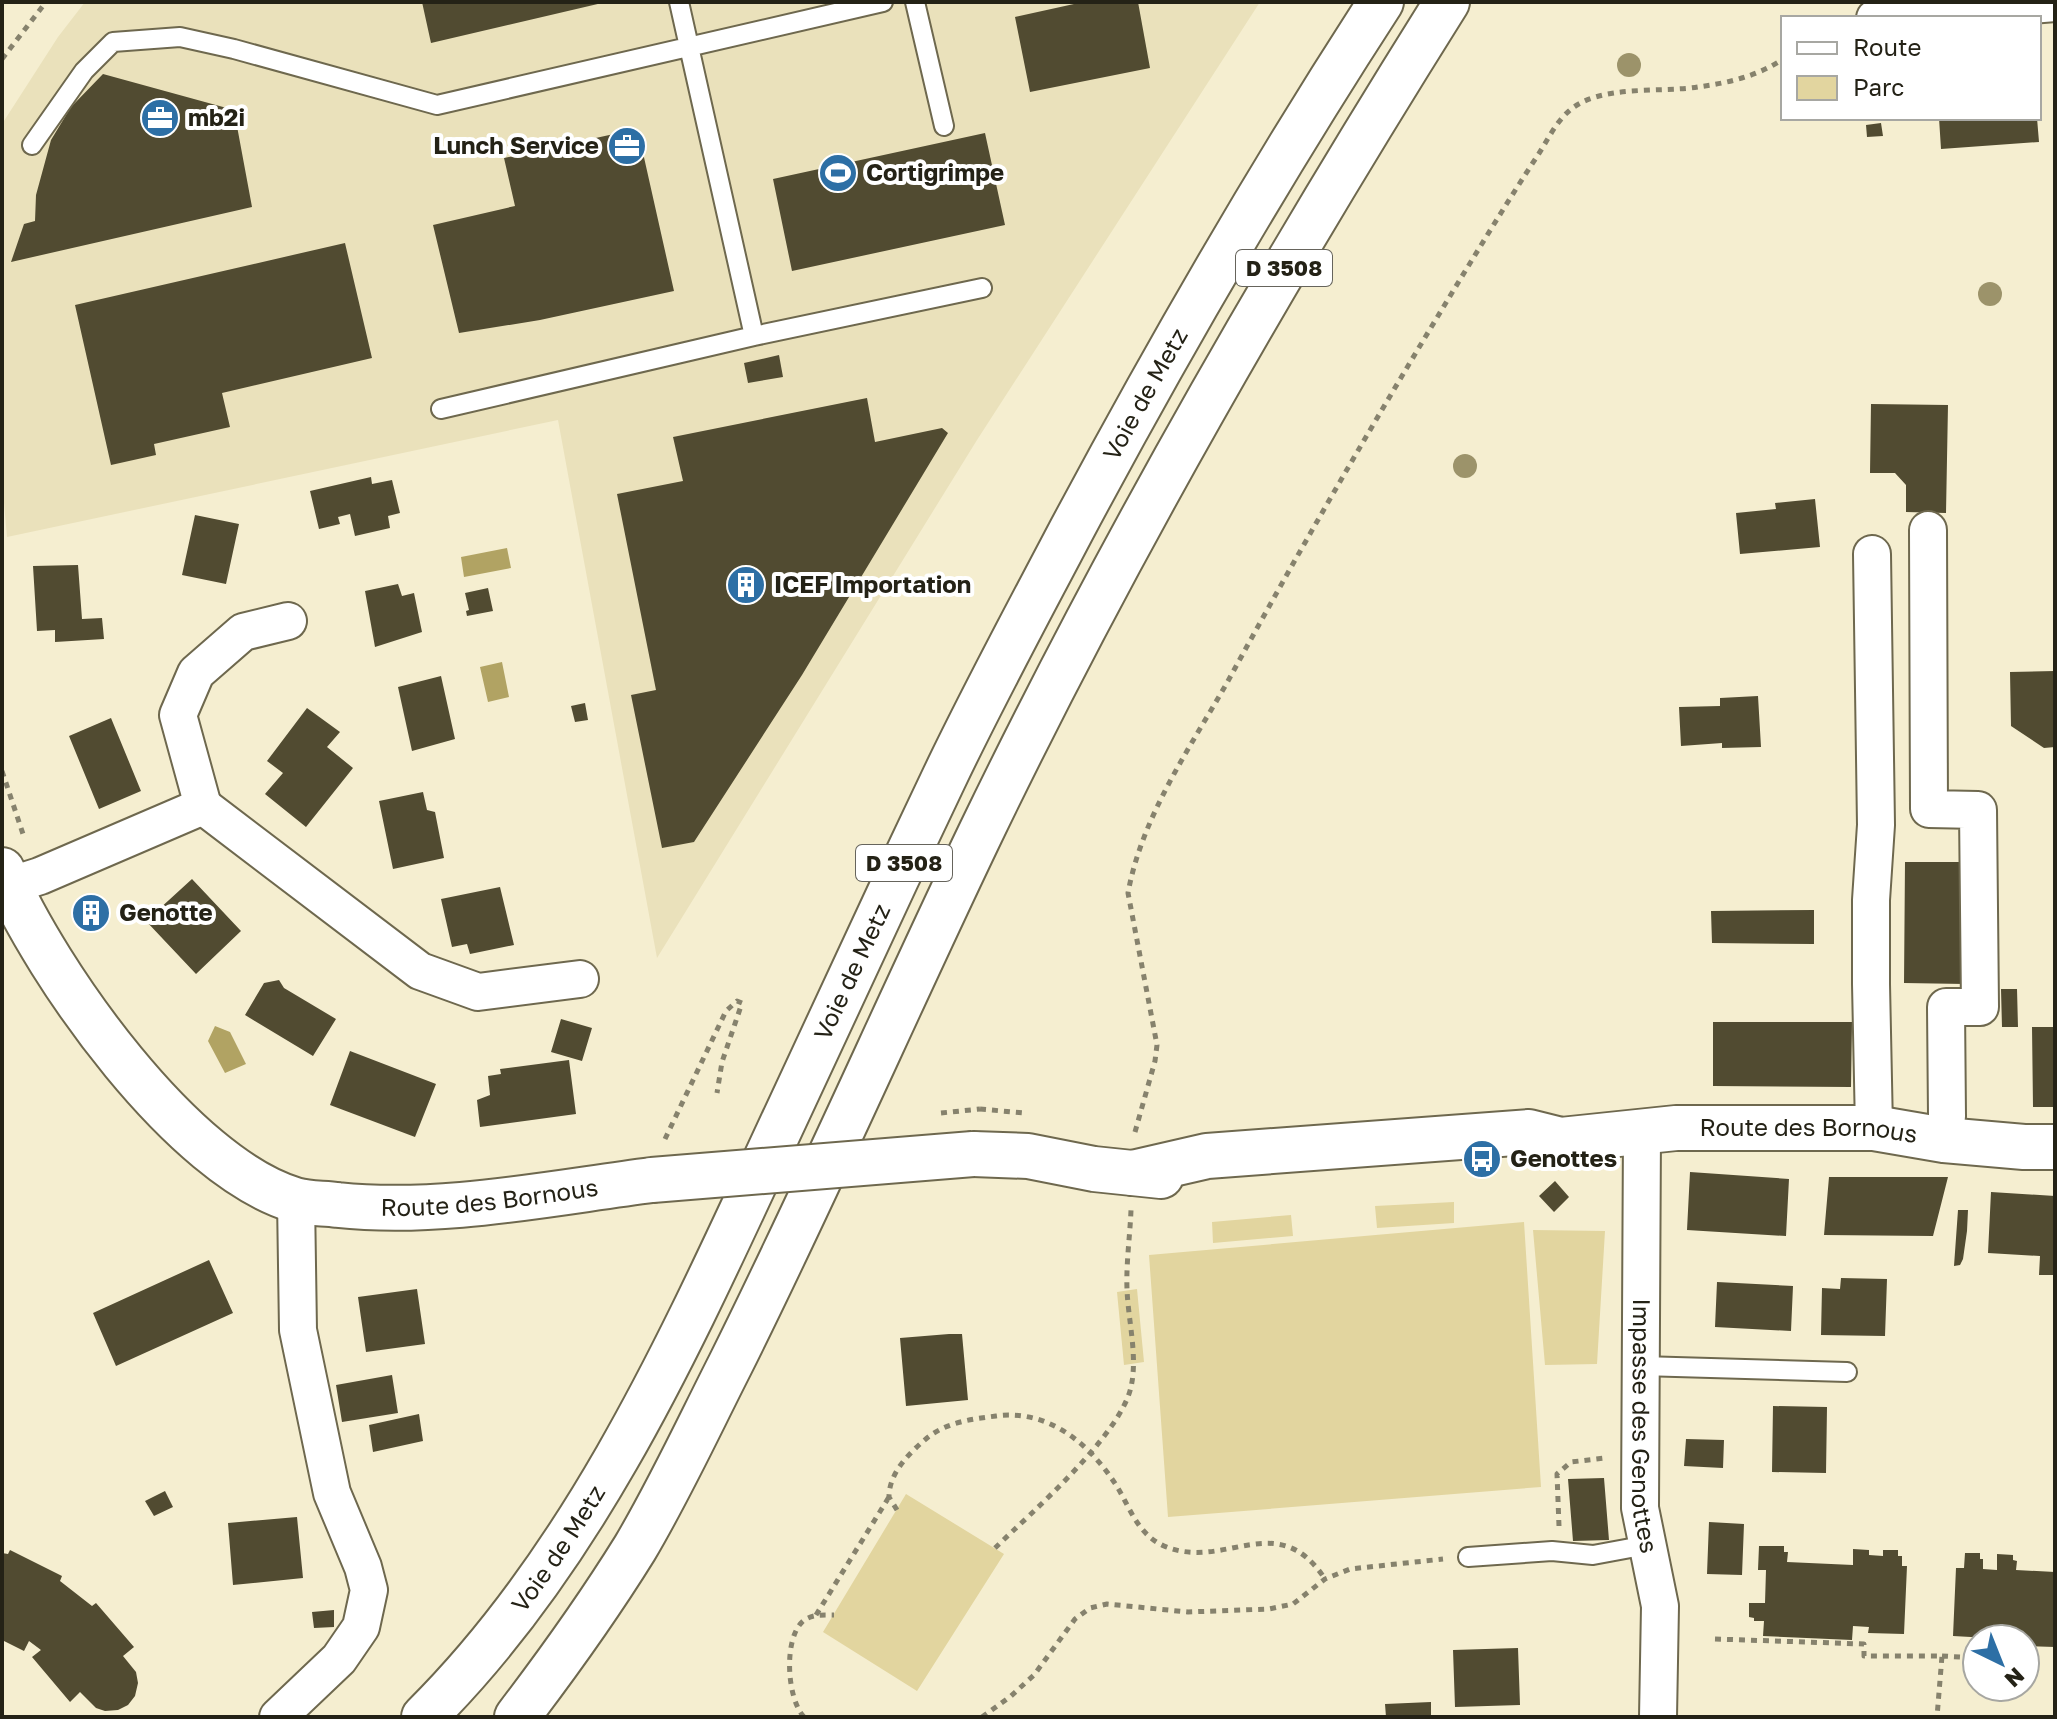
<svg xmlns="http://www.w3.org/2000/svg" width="2057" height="1719" font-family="'Golos Text',sans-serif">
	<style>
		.built { fill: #eae1bb }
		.green { fill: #e2d59f }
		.water { fill: #b1a363 }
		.building { fill: #514b31 }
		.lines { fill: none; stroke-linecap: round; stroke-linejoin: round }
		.lane-casing { stroke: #6e684e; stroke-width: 22 }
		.street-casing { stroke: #6e684e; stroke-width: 40 }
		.secondary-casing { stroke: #6e684e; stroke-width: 48 }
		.highway-casing { stroke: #6e684e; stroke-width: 48 }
		.path { stroke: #86826d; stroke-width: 5; stroke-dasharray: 6 6; stroke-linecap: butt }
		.lane { stroke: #fff; stroke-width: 18 }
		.street { stroke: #fff; stroke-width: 36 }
		.secondary { stroke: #fff; stroke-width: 44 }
		.highway { stroke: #fff; stroke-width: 44 }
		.secondary-bridge-casing { stroke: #6e684e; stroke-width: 48; stroke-linecap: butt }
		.path-bridge { stroke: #86826d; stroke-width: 5; stroke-dasharray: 6 6; stroke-linecap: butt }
		.secondary-bridge { stroke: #fff; stroke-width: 44 }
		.tree { fill: #9c936a }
		.labels { text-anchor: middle; stroke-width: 8; stroke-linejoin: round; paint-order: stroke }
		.shield { fill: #fff; stroke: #66645c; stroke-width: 2 }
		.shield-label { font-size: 22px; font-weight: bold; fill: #242216 }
		.poi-label { font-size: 24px; font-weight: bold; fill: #242216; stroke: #fff; text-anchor: start }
		.street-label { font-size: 24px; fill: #242216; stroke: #fff }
	</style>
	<rect width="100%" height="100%" fill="#f5eed0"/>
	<path class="built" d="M85,2h1175l-283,438 -320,518 -99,-538 -551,117 -5,-57v-356l56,-87z"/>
	<path class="green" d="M1454,1202v21l-77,5 -2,-22z
		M1291,1215l2,21 -80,7 -1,-21z
		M1524,1222l17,265 -373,30 -19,-262z
		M1533,1230l72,1 -8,133 -52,1z
		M1137,1289l7,73 -20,3 -7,-73z
		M906,1494l98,60 -87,137 -94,-59z"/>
	<path class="water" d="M507,548l4,20 -47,9 -3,-20z
		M502,662l7,35 -21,5 -8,-35z
		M215,1026l15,6 16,32 -21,9 -17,-32z"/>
	<path class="building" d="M422,2h179l1,1 -171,40z
		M1083,2h55l12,66 -120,24 -15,-75z
		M103,74l131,36 18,97 -241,55 13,-38 11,-3 1,-26 15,-55 20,-33z
		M1939,118h98l2,24 -98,7z
		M1881,123l2,13 -16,1 -1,-12z
		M623,132l18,12 33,147 -134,29 -81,13 -26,-108 82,-19 -11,-48z
		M985,133l20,92 -213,46 -19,-92z
		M345,243l27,115 -150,35 8,34 -76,17 2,11 -45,10 -36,-160z
		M779,355l4,22 -35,6 -4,-20z
		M867,398l8,44 67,-14 6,5 -146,242 -108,167 -32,6 -31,-153 25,-5 -39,-196 66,-13 -10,-44z
		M1871,404l77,1 -2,108 -40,-1v-27l-11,-12h-25z
		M371,477l1,7 20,-4 8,33 -12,3 2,12 -35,8 -5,-22 -12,3 2,7 -21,5 -9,-38z
		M1815,499l5,48 -80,7 -4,-41 40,-4 -1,-6z
		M195,515l44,9 -13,60 -44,-9z
		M78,565l4,54 20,-1 2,21 -49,3v-12l-18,1 -4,-65z
		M398,584l4,12 12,-3 8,39 -47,15 -10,-56z
		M488,588l5,23 -26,5 -1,-5 3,-1 -4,-17z
		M2055,671v76l-11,1 -33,-22 -1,-54z
		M441,676l14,63 -43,12 -14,-64z
		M1758,696l3,51 -39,1v-5l-41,3 -2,-39 41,-1v-8z
		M585,703l3,17 -13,2 -4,-16z
		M307,708l33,24 -13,15 26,21 -47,59 -41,-33 18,-21 -16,-12z
		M111,718l30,73 -42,18 -30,-73z
		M423,792l4,18 8,2 9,46 -51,11 -14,-68z
		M1905,862h61l-1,122 -61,-1z
		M192,879l49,52 -45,43 -50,-53z
		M500,887l14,58 -44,9 -3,-10 -15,3 -11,-48z
		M92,898l11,23 -13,6 -11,-23z
		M1814,910v34l-102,-1 -1,-32z
		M279,980l5,8 52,31 -23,37 -68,-41 19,-32z
		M2001,989h16l1,38h-16z
		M561,1019l31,9 -10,33 -31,-9z
		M1713,1022h139l-1,65 -138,-1z
		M2032,1027h23v80h-22z
		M350,1051l86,33 -21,53 -85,-32z
		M569,1060l7,54 -96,13 -3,-27 13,-5 -2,-19 13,-2 -1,-5z
		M1690,1172l99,7 -3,57 -99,-6z
		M1829,1177h119l-15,59 -109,-1z
		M1555,1181l14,16 -15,15 -15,-16z
		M1991,1192l64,4v79h-16l1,-19 -52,-3z
		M1958,1210h10l-1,21 -4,28 -3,6 -6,1z
		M209,1260l24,53 -117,53 -23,-53z
		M1841,1278l46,1 -2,57 -64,-1 1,-47 18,1z
		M1717,1282l76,4 -2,45 -76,-4z
		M417,1289l8,55 -59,8 -8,-55z
		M949,1334h13l6,66 -62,6 -6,-68z
		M392,1375l6,38 -56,9 -6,-37z
		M1773,1406l54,1 -1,66 -54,-1z
		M419,1414l4,27 -50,11 -4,-27z
		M1686,1439l38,1 -1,28 -39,-2z
		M1604,1478l5,62 -36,1 -5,-62z
		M165,1491l8,16 -19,9 -9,-15z
		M297,1517l6,61 -70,7 -5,-62z
		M1709,1522l35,2 -2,51 -35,-1z
		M1759,1546h25v6h4l-1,10 66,3v-16l16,1v5l14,1v-6h15v6h4v10h5l-3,68 -36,-1 1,-6 -16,-1 -1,14 -89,-4 1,-15h-10v-3l-5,-1v-14h16l1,-33h-8z
		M10,1550l52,26 -2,5 32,25 4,-3 38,44 -11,9 13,16 2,11 -3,13 -7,9 -10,5 -13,1 -9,-3 -16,-16 -10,10 -38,-45 9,-7 -12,-9 -5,10 -22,-11v-87l6,1z
		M1965,1553h15v6h3v10l14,1v-16l16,1v5l4,1 -1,9 39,2v75l-30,-1v-7h-20l1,-7h-17v6l-36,-2 3,-68h8z
		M334,1610v17l-20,1 -2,-16z
		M1518,1648l2,57 -65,2 -2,-57z
		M1431,1702v15h-45l-1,-13z"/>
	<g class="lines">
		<g class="lane-casing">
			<path id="lane" d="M915,2l29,124
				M32,145l52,-74 29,-29 67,-5 54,12 203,56 446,-103
				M754,336l228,-48
				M441,409l313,-73 -75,-334
				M1641,1366l206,6
				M1468,1557l84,-6 41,4 54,-10"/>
		</g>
		<g class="street-casing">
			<g id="street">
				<path d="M1875,18l180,-15"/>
				<path d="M1928,530l1,279 49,1 2,197h-34l1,109 -3,24"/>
				<path d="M1872,554l4,271 -5,75v84l3,144"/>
				<path d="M203,806l217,165 58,21 102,-13"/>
				<path d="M2,888l38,-12 163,-70 -25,-91 18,-42 47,-41 45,-11"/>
				<path id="s1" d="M1642,1132l-2,376 20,98 -2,111"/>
				<path d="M278,1717l61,-58 22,-32 8,-37 -6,-23 -31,-74 -34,-163 -2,-130"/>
			</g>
		</g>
		<g class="secondary-casing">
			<g id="secondary">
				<path id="s2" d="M2,870c45,105 181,297 293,330 13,4 29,3 43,5 102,11 212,-12 314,-25"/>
				<path d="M973,1154l55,2 66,13 67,7"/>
				<path id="s3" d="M1133,1173l74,-17 322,-24 32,8 115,-12h198l70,12 80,7h31"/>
			</g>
		</g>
		<g class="highway-casing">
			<g id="highway">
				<path id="s4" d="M424,1717c155,-154 249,-358 340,-554 59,-128 119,-257 180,-385 40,-84 84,-165 127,-247 96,-180 199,-358 310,-529"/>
				<path d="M517,1717c42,-55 82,-111 118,-169 35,-59 64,-122 95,-183 88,-176 166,-356 251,-533 138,-286 297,-561 466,-830"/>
			</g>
		</g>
		<path class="path" d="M2,59l44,-57
			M2,771l22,66
			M980,1109l44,4
			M1135,1132l20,-71 2,-16 -29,-152c14,-77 62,-145 100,-212 74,-136 152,-270 233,-403 25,-41 50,-82 77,-123 9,-14 18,-33 31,-44 30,-27 91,-18 129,-24 30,-4 60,-11 85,-28
			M665,1139l61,-128 11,-10 5,2 -20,59 -5,31
			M897,1510l-8,-13c0,-24 20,-44 38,-59 20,-16 45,-19 69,-22 52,-7 93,27 120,69 14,22 21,49 48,61 61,26 113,-40 161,33
			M1559,1526l-2,-52 14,-12 34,-4
			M995,1548c37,-36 125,-112 136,-161 7,-31 -3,-67 -4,-98 -1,-26 3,-53 4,-79
			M816,1615l73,-118
			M1715,1639l149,5v12h78l-5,61
			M1942,1656l35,2
			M804,1717c-17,-18 -21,-78 -1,-96 9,-7 20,-6 31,-6
			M982,1717l29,-21 23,-21 41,-56 15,-11 17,-4 81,8 81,-3 24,-5 32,-25 25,-10 93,-10"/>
		<use href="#lane" class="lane"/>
		<use href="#street" class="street"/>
		<use href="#secondary" class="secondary"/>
		<use href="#highway" class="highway"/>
		<g class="secondary-bridge-casing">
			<path id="secondary-bridge" d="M652,1180l321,-26"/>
		</g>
		<path class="path-bridge" d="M941,1113l39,-4"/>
		<use href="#secondary-bridge" class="secondary-bridge"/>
	</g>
	<g class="tree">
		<circle cx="1629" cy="65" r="12"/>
		<circle cx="1990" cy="294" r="12"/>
		<circle cx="1465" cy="466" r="12"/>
	</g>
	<defs>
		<g id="office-disc" transform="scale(2)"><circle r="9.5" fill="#2d6fa5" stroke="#fff"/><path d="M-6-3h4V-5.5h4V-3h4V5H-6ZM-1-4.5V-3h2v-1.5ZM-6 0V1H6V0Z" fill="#fff"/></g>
		<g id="stadium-disc" transform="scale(2)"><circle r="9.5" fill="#2d6fa5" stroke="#fff"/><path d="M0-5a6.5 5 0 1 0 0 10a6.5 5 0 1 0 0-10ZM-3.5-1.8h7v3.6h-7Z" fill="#fff"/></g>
		<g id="building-disc" transform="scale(2)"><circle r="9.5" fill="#2d6fa5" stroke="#fff"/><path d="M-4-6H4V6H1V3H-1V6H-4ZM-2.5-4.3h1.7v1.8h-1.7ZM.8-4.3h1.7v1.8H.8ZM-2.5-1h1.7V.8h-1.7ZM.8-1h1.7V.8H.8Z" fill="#fff"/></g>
		<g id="bus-disc" transform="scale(2)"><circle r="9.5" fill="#2d6fa5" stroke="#fff"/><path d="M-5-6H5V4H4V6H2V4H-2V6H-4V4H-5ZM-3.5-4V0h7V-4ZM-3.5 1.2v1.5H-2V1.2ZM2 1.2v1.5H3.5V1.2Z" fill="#fff"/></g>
	</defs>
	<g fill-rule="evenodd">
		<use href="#office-disc" x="160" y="118"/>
		<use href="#office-disc" x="627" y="146"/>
		<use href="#stadium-disc" x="838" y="173"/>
		<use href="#building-disc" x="746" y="585"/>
		<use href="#building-disc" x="91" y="913"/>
		<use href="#bus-disc" x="1482" y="1159"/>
	</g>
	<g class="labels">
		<g class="shield">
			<rect x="1236" y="250" width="96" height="36" rx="6"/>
			<rect x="856" y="845" width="96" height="36" rx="6"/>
		</g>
		<g class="shield-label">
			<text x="1284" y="276">D 3508</text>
			<text x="904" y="871">D 3508</text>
		</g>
		<g class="poi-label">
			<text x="188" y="126">mb2i</text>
			<text x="599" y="154" text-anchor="end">Lunch Service</text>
			<text x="866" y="181">Cortigrimpe</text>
			<text x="774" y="593">ICEF Importation</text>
			<text x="119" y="921">Genotte</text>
			<text x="1510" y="1167">Genottes</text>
		</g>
		<g class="street-label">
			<text dy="8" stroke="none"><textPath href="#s4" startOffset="1512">Voie de Metz</textPath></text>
			<text dy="8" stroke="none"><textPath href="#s4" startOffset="864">Voie de Metz</textPath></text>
			<text dy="8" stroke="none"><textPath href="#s3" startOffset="680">Route des Bornous</textPath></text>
			<text dy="8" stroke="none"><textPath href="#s2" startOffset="646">Route des Bornous</textPath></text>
			<text dy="8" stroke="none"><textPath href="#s1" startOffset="294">Impasse des Genottes</textPath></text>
			<text dy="8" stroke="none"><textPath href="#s4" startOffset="216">Voie de Metz</textPath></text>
		</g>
	</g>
	<rect width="2057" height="1719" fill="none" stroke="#242216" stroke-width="8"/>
	<rect x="1781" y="16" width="260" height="104" fill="#ffffff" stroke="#a7a7a2" stroke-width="2"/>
	<rect x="1797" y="42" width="40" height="12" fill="#ffffff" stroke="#a7a7a2" stroke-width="2"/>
	<text x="1853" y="56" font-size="24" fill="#242216">Route</text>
	<rect x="1797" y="76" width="40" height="24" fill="#e2d59f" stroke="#a7a7a2" stroke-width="2"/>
	<text x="1853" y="96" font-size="24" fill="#242216">Parc</text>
	<g transform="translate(2001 1663) rotate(137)"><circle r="38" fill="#ffffff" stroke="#a7a7a2" stroke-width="2"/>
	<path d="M0-6L14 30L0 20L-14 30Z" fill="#2d6fa5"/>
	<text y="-12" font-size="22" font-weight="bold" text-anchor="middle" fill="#242216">N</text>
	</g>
</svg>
